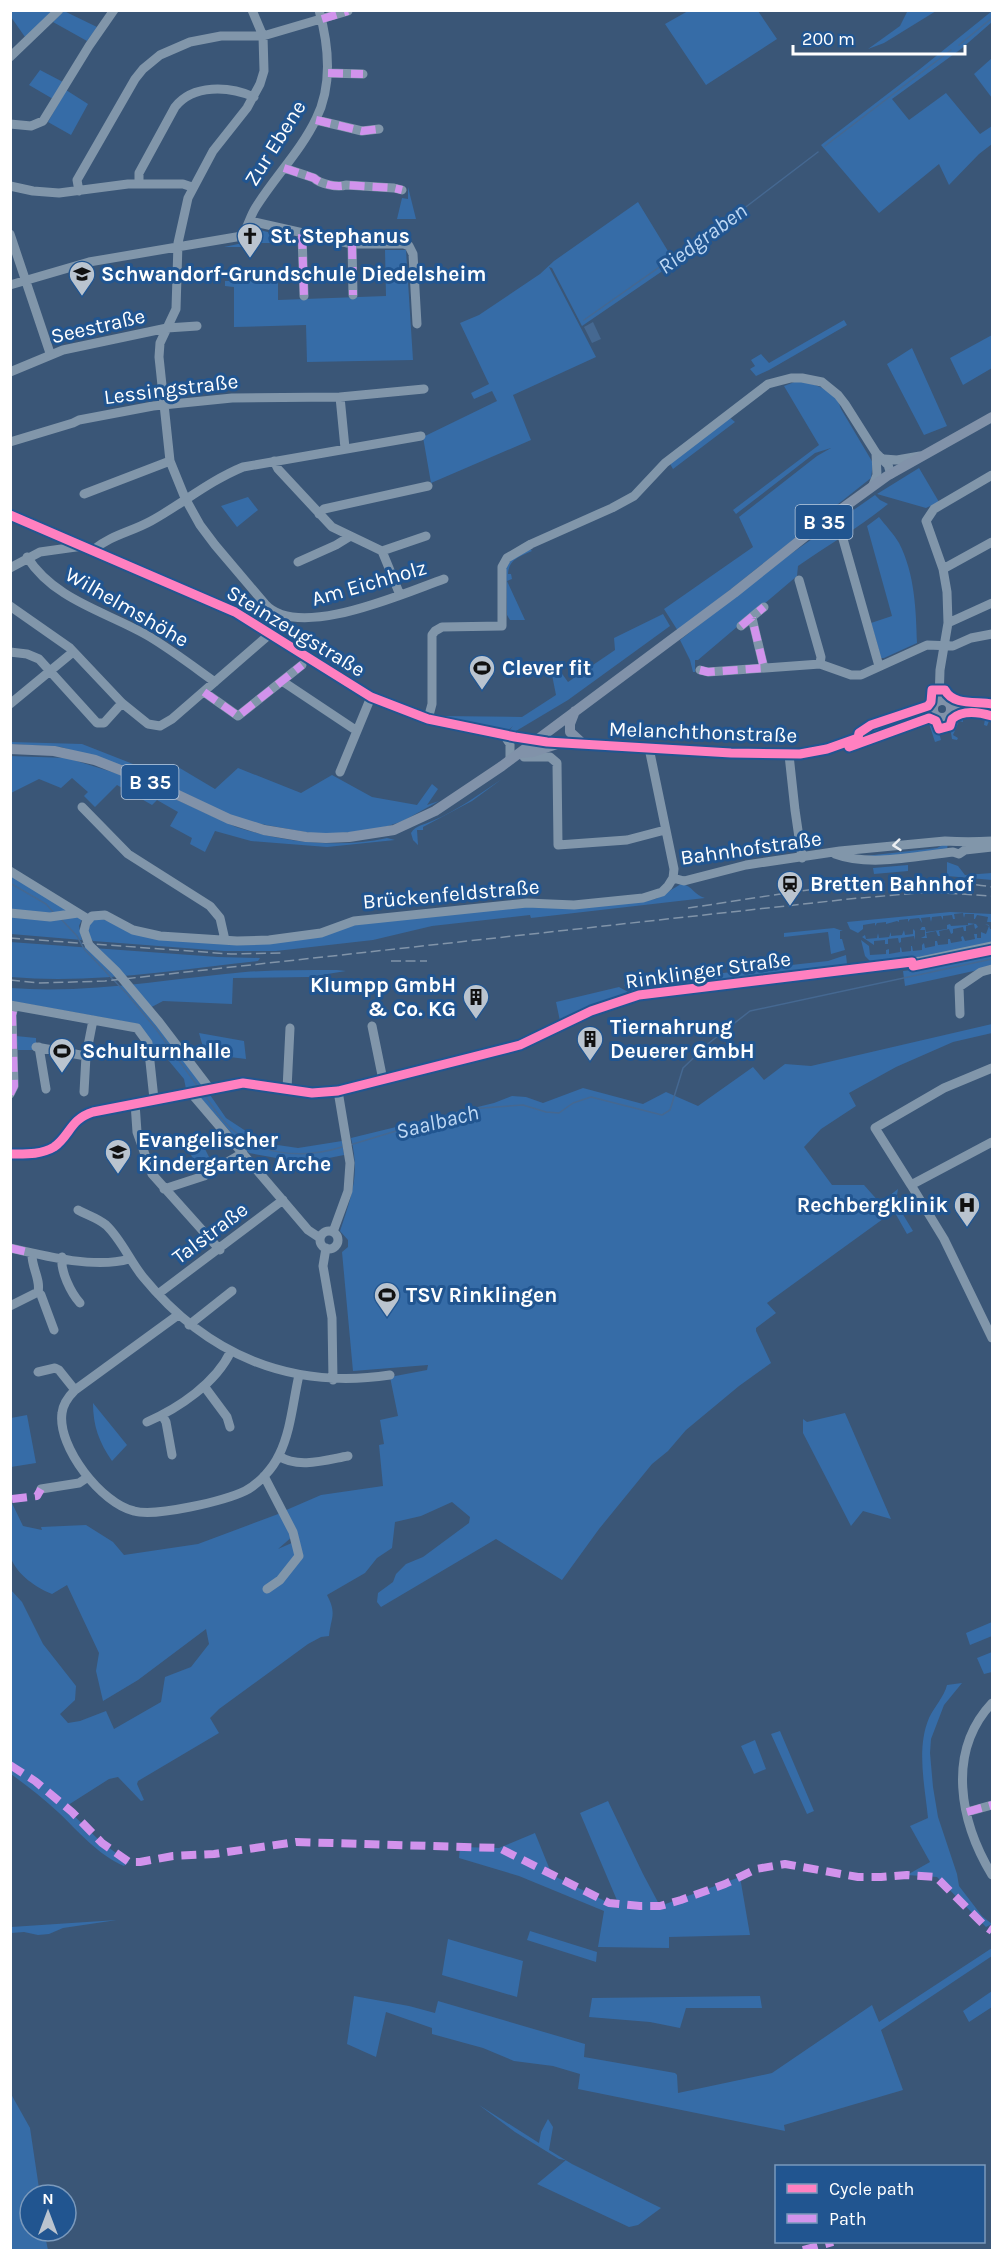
<svg xmlns="http://www.w3.org/2000/svg" width="1003" height="2261" font-family="Karla,sans-serif">
	<style>
		.green { fill: #366ca7 }
		.water { fill: #456891 }
		.lines { fill: none; stroke-linecap: round; stroke-linejoin: round }
		.stream { stroke: #456891; stroke-width: 1.5 }
		.minor { stroke: #8196aa; stroke-width: 9 }
		.major { stroke: #8192a9; stroke-width: 10 }
		.rail { stroke: #8194a9; stroke-width: 1.5; stroke-dasharray: 10 4.5; stroke-linecap: butt }
		.quiet { stroke: #d193ec; stroke-width: 8; stroke-dasharray: 15 8; stroke-linecap: butt }
		.cycleway-casing { stroke: #215590; stroke-width: 13 }
		.cycleway { stroke: #ff80c0; stroke-width: 9 }
		.oneway { stroke: #eceff2 }
		.labels { text-anchor: middle; stroke-width: 6; stroke-linejoin: round; paint-order: stroke }
		.shield { fill: #215590; stroke: #bcccde; stroke-width: 1.5 }
		.shield-label { font-size: 20px; font-weight: bold; fill: #fff }
		.street-label { font-size: 21px; fill: #fff; stroke: #215590 }
		.poi-label { font-size: 21px; font-weight: bold; fill: #fff; stroke: #215590; text-anchor: start }
		.water-label { font-size: 22px; font-style: italic; fill: #bed8f4; stroke: #215590 }
	</style>
	<rect width="100%" height="100%" fill="#3a5677"/>
	<path class="green" d="M908,10l28,1 -52,32 -16,6 32,-23z
		M11,11h42l-28,26 -14,-20z
		M64,11l33,16 -10,14 -34,-19z
		M688,11h70l19,28 -71,46 -41,-61z
		M992,11v11l-31,27 -69,50 17,21 37,-27 34,41 12,-8v18l-13,10 -30,31 -10,-21 -60,49 -58,-68 99,-76z
		M992,58v40l-18,-24z
		M40,70l23,12 -10,17 -24,-14z
		M66,90l22,14 -17,31 -23,-13z
		M408,187l8,32h-19l5,-21 6,1z
		M638,202l33,54 27,-18 4,6 -120,82 -30,-58 -3,-1 47,90 -83,38 18,45 -100,43 -8,-46 74,-36 -5,-10 -18,8 -3,-6 18,-9 -29,-61 19,-8 61,-41 14,-13z
		M259,230l9,2 5,11h-16l-1,4h-32l19,-4 8,-4z
		M385,250h21l7,110 -106,2 -1,-37 -72,2v-40l-9,-1v-5h53v19l108,-4z
		M844,320l3,5 -78,45 -13,6 -6,-7 5,-3 -4,-6 10,-6 8,9z
		M992,335v33l-29,17 -13,-27z
		M912,348l35,78 -23,9 -37,-71z
		M797,381c18,3 39,8 44,28l32,54 -2,15 -193,153 -14,-22 89,-62 -14,-30 78,-61 14,-8 -16,5 -79,61 -3,-4 86,-65 -35,-59z
		M728,416l7,6 -62,47 -4,-7z
		M919,468l20,34 -13,6 -49,-14z
		M875,495l5,5 8,4c-28,23 -60,41 -90,62l-1,10 -99,84h-3v12h-2l-3,-12 -10,-20 102,-80z
		M248,497l10,13 -21,17 -16,-21z
		M879,517c6,8 15,17 20,26 16,31 17,67 18,100l-33,15h-3l-10,-35 21,-7 -25,-90z
		M530,549l2,2c-13,6 -23,8 -24,23h3l1,5 -5,2 18,39h-15l-3,-5 -1,-47 6,-10z
		M663,614l7,12 -102,74 -52,31 -8,1 5,-6 -8,7 -65,-14 -2,-3 84,1 34,-22 -4,-20 8,-4 8,11 47,-32 -1,-12z
		M982,714l10,3v5l-3,-1 -2,5 -3,-1 1,-6 -7,-2h-15v5l-4,-1 -6,14 5,3 -1,2 -5,-1 -2,-12 5,-10 6,-3z
		M930,719l7,6 4,15 -6,2 -7,-22z
		M11,742l71,2 51,20h40l42,25 23,-21 63,25 31,-18 40,22 45,8 15,-21 6,5 -11,16 12,-4 -36,20 -15,5 -26,6 -46,2 -72,-13 -142,-62 -41,-12 -50,-3z
		M10,756l57,2 58,18 111,51c47,15 102,22 151,11l8,2 -68,7 -76,-6 -36,-10 -10,21 -15,-8 2,-6 -22,-12 8,-14 -21,-12 -5,5 -35,-20 -22,22 -11,-11 4,-4 -16,-14 -11,10 -22,-9 -28,14z
		M502,779l-30,22 -49,26v3h-6l1,15 -5,-5 -2,-7c5,-8 13,-8 21,-12 25,-10 47,-27 70,-42z
		M948,842l-1,8 -82,8v-2l72,-8z
		M947,862l11,4 7,9 27,-2v7l-45,-4z
		M908,865v6l-34,3 -1,-6z
		M11,874l71,45 -3,7 3,14 -71,-6z
		M681,884c11,1 14,12 24,14l-174,20 -1,-3 -98,11 -59,14 -97,11h-52l-131,-10 -6,-7 5,-16 5,-1 46,18 93,9 109,-18 183,-22 46,4 82,-9z
		M950,912l42,2v8h-5l1,-5 -11,-2 -2,4h-1v-5h-9l-1,4 -1,-5 -9,1 1,5h-2l-1,-4 -9,1v4l-2,-4 -9,1 -1,5 -1,-5 -9,1 1,5 -3,-5 -9,1 -2,3v-3l-9,1v2l-2,-1 -11,3v-2l-9,1 -2,3v-3l-12,2v4l-5,4 -8,-4 -3,-7z
		M968,923l8,1 2,3 -3,2 -1,-5 -8,2v5h-2l-1,-4 -10,2v4l-2,1 -2,-5 -10,2 1,5h-2l-2,-5 -10,2 1,5h-6l4,-2v-6h-5l2,-3h3l1,5 21,-3v-4l3,-1 1,2 17,-1z
		M985,924l4,1 1,4h2v14l-79,16 -1,-2 -41,5 -6,-6 -4,-16 8,6 1,9 16,-1v-4l3,-1v5l11,-2v-4l1,-1 1,5 9,-1v-5h1l1,5 9,-1v-5l2,-2 1,5 10,-2v-5h2l1,4 10,-1v-5h2l1,4 11,-2 -1,-4 2,-1 2,5 10,-2 -1,-5h3v4h4v-6l5,2 3,-8z
		M834,928l9,3h-3v8h2l3,11 -14,4 -3,-22 -44,5v-4z
		M913,929l2,2v9l-1,-4 -13,2v4l-2,1 -1,-5 -10,1v5h-3v-4l-11,1v4l-12,-8 3,-2 1,4 11,-1 1,-5 1,5 10,-1 2,-5v4l11,-1 2,-5 1,5 8,-1z
		M10,942l208,15 42,1 -2,3c-82,9 -165,23 -247,16z
		M992,952v15l-87,19 -2,-15 9,-1v-2z
		M846,955l1,9 -213,28 -10,-7 12,-5 53,-3 111,-13 28,-3z
		M337,970l9,1 -37,6 -76,1 -1,26 -69,-3 -17,9 58,76 -18,3 -2,-10 -20,-24 -11,2 -15,-33 -127,-23v-13c78,6 156,-9 234,-16 30,-2 61,-2 92,-2z
		M619,987l9,5 -68,29 -4,-19z
		M992,1024v9l-39,9 -57,25 -47,26 7,13 -35,23 -17,18 28,38h32l16,18 18,-14 -1,6 2,6 -3,2 17,28 -6,3 -13,-23 -127,92 9,10 -20,15v3l15,32 -32,23 -53,44 -18,21 -16,13 -53,65 -37,51 -66,-41 -115,68 -4,-5 1,-9 15,-11 3,-8 10,-10 17,-7 46,-34 1,-6 -18,-15 -31,14 -26,6 -3,26 -15,10 -12,15 -38,22c10,19 4,22 2,41l-8,1 -13,7 -89,65 -9,9 9,15 -81,48 -1,3 7,16 -3,1 -23,-24 -9,2 -44,28 37,36 27,19 -5,4c-26,-11 -46,-35 -66,-54 -15,-14 -31,-26 -47,-38l-1,-185 12,13 21,42 33,42 -1,14 -15,14 8,9 12,-2 26,-10 8,18 47,-27 4,-25 26,-10 18,-23 -3,-15 -68,51 -35,21 -7,-30 3,-18 -32,-68 -15,9c-15,-6 -35,-19 -41,-36 -4,-12 0,-43 0,-57l12,25 19,4 -1,-3 45,-2 27,17 11,13 74,-11 83,-31 12,23 -15,13 16,-7 9,12 -19,-43 37,-16 62,-9 -4,-41 5,-1 -4,-24 18,-4 -8,-39 37,-7 1,-5 -75,6 -11,-119 6,-5v-7l-8,-9c12,-36 20,-56 11,-93l143,-35 18,-7 14,1 17,6 40,-15 60,16 23,-12 32,14 55,-39 11,13 21,-16 26,2z
		M199,1033l45,8 2,18 -41,-5z
		M16,1036l20,2v12h-18z
		M208,1092l18,26 38,25 34,5 44,-7 2,14 -40,8 -55,-10 -52,-59z
		M199,1137l14,28 -14,7 -13,-28z
		M93,1403l34,42 -15,16c-13,-19 -19,-35 -19,-58z
		M845,1413l46,106 -28,-8 -12,15 -48,-93v-14l4,3z
		M27,1415l9,48 -25,4v-49z
		M992,1622v14l-22,9 -4,-12z
		M992,1652v20l-8,2 -7,-16z
		M962,1683l-18,22 -13,34 -1,14 3,34 5,30 19,57 2,12 23,30 10,8 -6,3 -49,-50 -30,-2 23,-13 -20,-36 18,-8c-3,-32 -12,-69 1,-100 5,-11 15,-21 18,-33z
		M780,1731l34,80 -7,3 -36,-80z
		M755,1740l11,29 -12,5 -13,-28z
		M608,1801l35,73 17,32 80,-29 10,58 -81,2v11l-71,-1 6,-36 -85,-35 -60,-18 1,-11 39,1 36,-15 17,42 57,28 10,2 -39,-92z
		M117,1920l-54,8 -14,6 -11,1 -14,-3 -13,1v-6z
		M530,1931l67,21 -1,10 -69,-22z
		M448,1939l75,22 -6,36 -75,-22z
		M992,1948v8l-111,74 22,60 -119,35 1,6 -207,-42 2,-15 -27,-8 -39,-5 -31,-13 -51,-14v-6l-46,-16 -10,45 -29,-13 7,-48 55,10 26,7 3,-12 147,43 -1,13 91,16 2,2 1,18 94,-20 100,-68 7,17z
		M992,1991v16l-23,15 -6,-11z
		M760,1996l2,12h-76l-6,20 -30,-6 -61,-5 3,-19z
		M11,2094l19,34 10,67h-10v36h14l4,19h-37z
		M479,2105l60,38 2,-11 7,-13 5,8 -4,23 23,14 89,44 -23,17 -9,2 -92,-43 29,-24 -7,-1 -44,-27z"/>
	<path class="water" d="M593,322l8,17 -9,4 -8,-16z"/>
	<g class="lines">
		<path class="stream" d="M959,45l33,-27
			M825,146l126,-96
			M584,320l104,-73 21,-12 109,-83
			M10,883l36,21 8,9
			M62,920l15,16 7,13 44,46 28,34 43,59
			M204,1094c6,9 12,18 19,26 31,36 77,40 119,27
			M350,1145l118,-36 55,-4 23,7 13,1 14,-10 18,-6 71,18 8,-5 13,-42 26,-25 41,-32 242,-52"/>
		<path class="minor" d="M252,10l11,26 1,35 -4,13 -13,24 -34,43 -25,47 -10,45 -2,66 -16,34 -1,14 11,104 15,37 15,27 15,20 50,59c33,37 139,-11 179,-25
			M10,57l49,-47
			M328,73l35,1
			M316,120l46,11 17,-2
			M10,124l21,2 12,-5 46,-75 25,-36
			M284,168l30,10c6,6 24,10 32,7l48,3 8,2
			M139,183v-10l36,-66c18,-23 54,-21 79,-10
			M10,186l23,5 26,2 69,-9h55l9,3
			M79,191l-2,-11 58,-101 8,-10 17,-14 30,-13 31,-6h42l85,-25
			M250,221l102,23h52l5,2 4,8 4,70
			M10,234l40,119
			M302,234l2,62
			M352,244l1,51
			M10,285l79,-23 153,-26c6,-9 8,-20 14,-29 18,-29 46,-58 60,-88 17,-34 13,-73 3,-109
			M10,372l53,-22 104,-22 30,-2
			M340,397l5,51
			M10,442l63,-19 6,-3 74,-14 79,-8 108,-1 84,-8
			M884,459l13,1 23,-4
			M274,461l4,8 54,58 50,24 18,44
			M873,485l4,-10 -1,-22
			M84,494l86,-33
			M319,514l5,-5 104,-23
			M10,515l225,97 140,87 53,20 109,21
			M843,539l36,127
			M93,550c18,-15 38,-18 58,-29 31,-17 58,-40 92,-54l178,-31
			M382,551l44,-15
			M27,557c28,44 81,55 123,80 23,14 44,30 65,45
			M298,562l38,-17 13,-8
			M10,568l30,-16 43,-6
			M943,569l49,-27
			M799,580l22,77 -1,7
			M10,606l60,42 52,55 26,21 12,2 12,-7 99,-86
			M752,618l12,50
			M252,621l13,-17
			M948,623l44,-20
			M741,626l23,-19
			M10,652l17,2 12,5 58,64h7l18,-20
			M700,670l8,2 112,-8 31,11h10l66,-30 26,1 18,-8 21,-4
			M282,681l75,50
			M204,692l34,24 64,-51
			M939,701l1,-31 8,-47 -1,-31 -4,-23 -17,-48 8,-12 58,-34
			M10,704l63,-52
			M428,719l4,-15v-69l3,-4 7,-4 60,-1v-59l5,-9 24,-14 81,-36 22,-12 31,-33 103,-79 23,-6h11l20,4 16,13 7,9 31,49 12,12 3,9
			M504,735l6,9v16
			M789,755l6,55 7,48
			M524,757h26l7,6 1,82 69,-5 38,-10
			M340,772l31,-75
			M82,807l46,47 82,52 10,12 5,22
			M835,854c35,13 81,2 118,-2l6,2 6,-4 27,-3
			M10,871l78,48
			M673,878l11,3 62,-16 94,-14 105,-10c16,1 30,1 47,0
			M10,913l40,4 28,-4
			M10,1005l127,23 11,15 6,56
			M960,1014l-1,-27 22,-15 11,-3
			M372,1026l11,54
			M36,1047l50,9 7,-36
			M39,1047l7,42
			M992,1068l-48,20 -69,40 36,57 81,-43
			M210,1089l-51,-67 -43,-51 -27,-26 -5,-14 2,-8 6,-7 13,-1 28,15 27,6 77,5 32,-1 52,-7 33,-12 173,-18 47,2 69,-7 19,-6 6,-6 5,-8 1,-9 -25,-121
			M287,1089l3,-61
			M84,1092l2,-36
			M191,1093l117,137 12,8
			M10,1094l4,-8 -2,-71 2,-9
			M135,1103l2,29 15,42 68,76
			M10,1154c15,0 31,1 44,-7 16,-11 16,-28 39,-35l150,-29 69,10 26,-2 182,-46 71,-34 48,-16 282,-34 71,-15
			M911,1185l33,54 48,99
			M164,1189l40,-13 39,-23
			M78,1210c9,5 20,8 28,15 15,14 24,36 37,52 64,78 147,113 247,98
			M320 1240a9 9 0 1 1 18 0a9 9 0 1 1-18 0Z
			M333,1232l15,-41 2,-28 -12,-72
			M10,1248c34,8 86,21 119,11
			M326,1248l-3,18 9,52 1,62
			M32,1253c-1,14 9,26 6,39l3,3 13,35
			M62,1257c-2,14 9,36 18,46
			M158,1294l125,-94
			M10,1306l28,-14
			M178,1315l-103,75c-7,7 -12,14 -13,23 -5,34 40,91 72,98 22,6 90,-10 111,-20 14,-7 28,-23 34,-36 12,-24 14,-54 20,-80
			M189,1325l43,-34
			M38,1372l17,-4 4,2 16,20
			M204,1386l23,31 3,10
			M162,1415l4,7 6,33
			M147,1422c32,-14 69,-39 84,-71
			M279,1456c19,13 47,4 69,0
			M264,1476l29,56 6,24 -19,24 -13,9
			M41,1489l38,-6 9,-6
			M992,1703c-46,49 -32,119 0,172
			M967,1812l25,-7"/>
		<path class="major" d="M933 709a9 9 0 1 1 18 0a9 9 0 1 1-18 0Z
			M952,708l40,2
			M575,711l-5,13v8l13,12
			M537,740l64,6 192,9 34,-6 106,-38
			M10,749l44,2 41,9 51,20 83,39 35,11 42,7 20,1 23,-1 45,-7 41,-19 67,-45 232,-173 84,-67 69,-50 105,-59
			M520,753l13,-1 24,-8"/>
		<path class="rail" d="M688,908c99,-14 205,-37 304,-21
			M10,938l221,16 52,-1
			M391,961h36
			M10,980l29,3 66,-2 744,-82 81,-7 62,4"/>
		<path class="quiet" d="M322,19l26,-8
			M328,73l35,1
			M316,120l46,11 17,-2
			M284,168l30,10c6,6 24,10 32,7l48,3 8,2
			M302,234l2,62
			M352,244l1,51
			M741,626l23,-19
			M700,670l8,2 56,-4 -12,-50
			M204,692l34,24 64,-51
			M10,1094l4,-8 -2,-71 2,-9
			M10,1248l22,5
			M12,1499l25,-3 4,-7
			M10,1765l25,16 37,31 30,31 27,19h11l33,-6 41,-2 82,-12 203,6 110,55 31,3h20l21,-6 44,-16 31,-15 29,-5 73,13h23l26,-2 29,2 50,50 6,4
			M967,1812l25,-7
			M803,2250l30,-8"/>
		<g class="cycleway-casing">
			<path id="cycleway" d="M10,515l225,97 136,85 57,22 87,18 32,5 184,11 69,1 27,-5 31,-11 1,-5 12,-8 57,-19 3,-4 1,-12h13c8,16 32,11 47,14
				M849,747l80,-29 7,3 3,8 11,-3 2,-7c11,-10 27,-7 40,-3
				M10,1154c15,0 31,1 44,-7 16,-11 16,-28 39,-35l150,-29 69,10 26,-2 182,-46 71,-34 48,-16 273,-33 1,4 79,-16"/>
		</g>
		<use href="#cycleway" class="cycleway"/>
	</g>
	<defs><path id="oneway-chevron" d="M-2-3.5L2.5 0L-2 3.5" fill="none" stroke-width="1.6" stroke-linecap="round" stroke-linejoin="round" transform="scale(1.5)"/></defs>
	<use class="oneway" href="#oneway-chevron" transform="translate(897 845) rotate(174)"/>
	<defs>
		<g id="church-pin" transform="scale(1.35)"><path d="M0 17L-7.5 6A9.5 9.5 0 1 1 7.5 6Z" fill="#bac4cf" stroke="#215590"/><path d="M-1.2-6h2.4v3.5h3.3v2.4h-3.3V6h-2.4V-.1h-3.3v-2.4h3.3Z" fill="#111"/></g>
		<g id="school-pin" transform="scale(1.35)"><path d="M0 17L-7.5 6A9.5 9.5 0 1 1 7.5 6Z" fill="#bac4cf" stroke="#215590"/><path d="M0-5L7-2L0 1L-7-2ZM-4 1L0 2.5L4 1V4Q0 6-4 4Z" fill="#111"/></g>
		<g id="stadium-pin" transform="scale(1.35)"><path d="M0 17L-7.5 6A9.5 9.5 0 1 1 7.5 6Z" fill="#bac4cf" stroke="#215590"/><path d="M0-5a6.5 5 0 1 0 0 10a6.5 5 0 1 0 0-10ZM-3.5-1.8h7v3.6h-7Z" fill="#111"/></g>
		<g id="station-pin" transform="scale(1.35)"><path d="M0 17L-7.5 6A9.5 9.5 0 1 1 7.5 6Z" fill="#bac4cf" stroke="#215590"/><path d="M-3-6H3Q5-6 5-4V2Q5 4 3 4L4.5 6H3L1.5 4h-3L-3 6H-4.5L-3 4Q-5 4-5 2V-4Q-5-6-3-6ZM-3.5-4v3h7v-3ZM-3.5 1v1.5H-2V1ZM2 1v1.5H3.5V1Z" fill="#111"/></g>
		<g id="building-pin" transform="scale(1.35)"><path d="M0 17L-7.5 6A9.5 9.5 0 1 1 7.5 6Z" fill="#bac4cf" stroke="#215590"/><path d="M-4-6H4V6H1V3H-1V6H-4ZM-2.5-4.3h1.7v1.8h-1.7ZM.8-4.3h1.7v1.8H.8ZM-2.5-1h1.7V.8h-1.7ZM.8-1h1.7V.8H.8Z" fill="#111"/></g>
		<g id="hospital-pin" transform="scale(1.35)"><path d="M0 17L-7.5 6A9.5 9.5 0 1 1 7.5 6Z" fill="#bac4cf" stroke="#215590"/><path d="M-5-5h3v3.5h4V-5h3V5h-3V1.5h-4V5h-3Z" fill="#111"/></g>
	</defs>
	<g fill-rule="evenodd">
		<use href="#church-pin" x="250" y="236"/>
		<use href="#school-pin" x="82" y="274"/>
		<use href="#stadium-pin" x="482" y="668"/>
		<use href="#station-pin" x="790" y="884"/>
		<use href="#building-pin" x="476" y="997"/>
		<use href="#building-pin" x="590" y="1039"/>
		<use href="#stadium-pin" x="62" y="1051"/>
		<use href="#school-pin" x="118" y="1152"/>
		<use href="#hospital-pin" x="967" y="1205"/>
		<use href="#stadium-pin" x="387" y="1295"/>
	</g>
	<g class="labels">
		<g class="shield">
			<rect x="795.5" y="505" width="57" height="34" rx="4.5"/>
			<rect x="121.5" y="765" width="57" height="34" rx="4.5"/>
		</g>
		<g class="shield-label">
			<text x="824" y="529">B 35</text>
			<text x="150" y="789">B 35</text>
		</g>
		<g class="street-label">
			<text transform="translate(275 143) rotate(-58)" y="7">Zur Ebene</text>
			<text transform="translate(98 326) rotate(-13)" y="7">Seestraße</text>
			<text transform="translate(171 389) rotate(-7)" y="7">Lessingstraße</text>
			<text transform="translate(369 583) rotate(-16)" y="7">Am Eichholz</text>
			<text transform="translate(127 607) rotate(30)" y="7">Wilhelmshöhe</text>
			<text transform="translate(296 631) rotate(31)" y="7">Steinzeugstraße</text>
			<text transform="translate(703 732) rotate(2)" y="7">Melanchthonstraße</text>
			<text transform="translate(751 848) rotate(-8)" y="7">Bahnhofstraße</text>
			<text transform="translate(451 894) rotate(-5)" y="7">Brückenfeldstraße</text>
			<text transform="translate(708 970) rotate(-8)" y="7">Rinklinger Straße</text>
			<text transform="translate(210 1233) rotate(-37)" y="7">Talstraße</text>
		</g>
		<g class="poi-label">
			<text x="270" y="243">St. Stephanus</text>
			<text x="101" y="281">Schwandorf-Grundschule Diedelsheim</text>
			<text x="502" y="675">Clever fit</text>
			<text x="810" y="891">Bretten Bahnhof</text>
			<text x="456" y="992" text-anchor="end">Klumpp GmbH<tspan x="456" dy="24">&amp; Co. KG</tspan></text>
			<text x="610" y="1034">Tiernahrung<tspan x="610" dy="24">Deuerer GmbH</tspan></text>
			<text x="82" y="1058">Schulturnhalle</text>
			<text x="138" y="1147">Evangelischer<tspan x="138" dy="24">Kindergarten Arche</tspan></text>
			<text x="948" y="1212" text-anchor="end">Rechbergklinik</text>
			<text x="406" y="1302">TSV Rinklingen</text>
		</g>
		<g class="water-label">
			<text transform="translate(702 238) rotate(-36)" y="8">Riedgraben</text>
			<text transform="translate(437 1121) rotate(-14)" y="8">Saalbach</text>
		</g>
	</g>
	<rect width="1003" height="2261" fill="none" stroke="#ffffff" stroke-width="24"/>
	<rect x="775" y="2165" width="210" height="78" fill="#215590" stroke="#7a99bc" stroke-width="1.5"/>
	<rect x="787" y="2184" width="30" height="9" fill="#ff80c0" stroke="#7a99bc" stroke-width="1.5"/>
	<text x="829" y="2195" font-size="18" fill="#ffffff">Cycle path</text>
	<rect x="787" y="2214" width="30" height="9" fill="#d193ec" stroke="#7a99bc" stroke-width="1.5"/>
	<text x="829" y="2225" font-size="18" fill="#ffffff">Path</text>
	<g transform="translate(48 2213)"><circle r="28" fill="#215590" stroke="#7a99bc" stroke-width="1.5"/>
	<path d="M0-4.5L10 22L0 15L-10 22Z" fill="#bac4cf"/>
	<text y="-9" font-size="16" font-weight="bold" text-anchor="middle" fill="#ffffff">N</text>
	</g>
	<path d="M793 45v9h172v-9" fill="none" stroke="#ffffff" stroke-width="3"/>
	<text x="802" y="45" font-size="18" fill="#ffffff" stroke="#215590" stroke-width="4.5" paint-order="stroke">200 m</text>
</svg>
